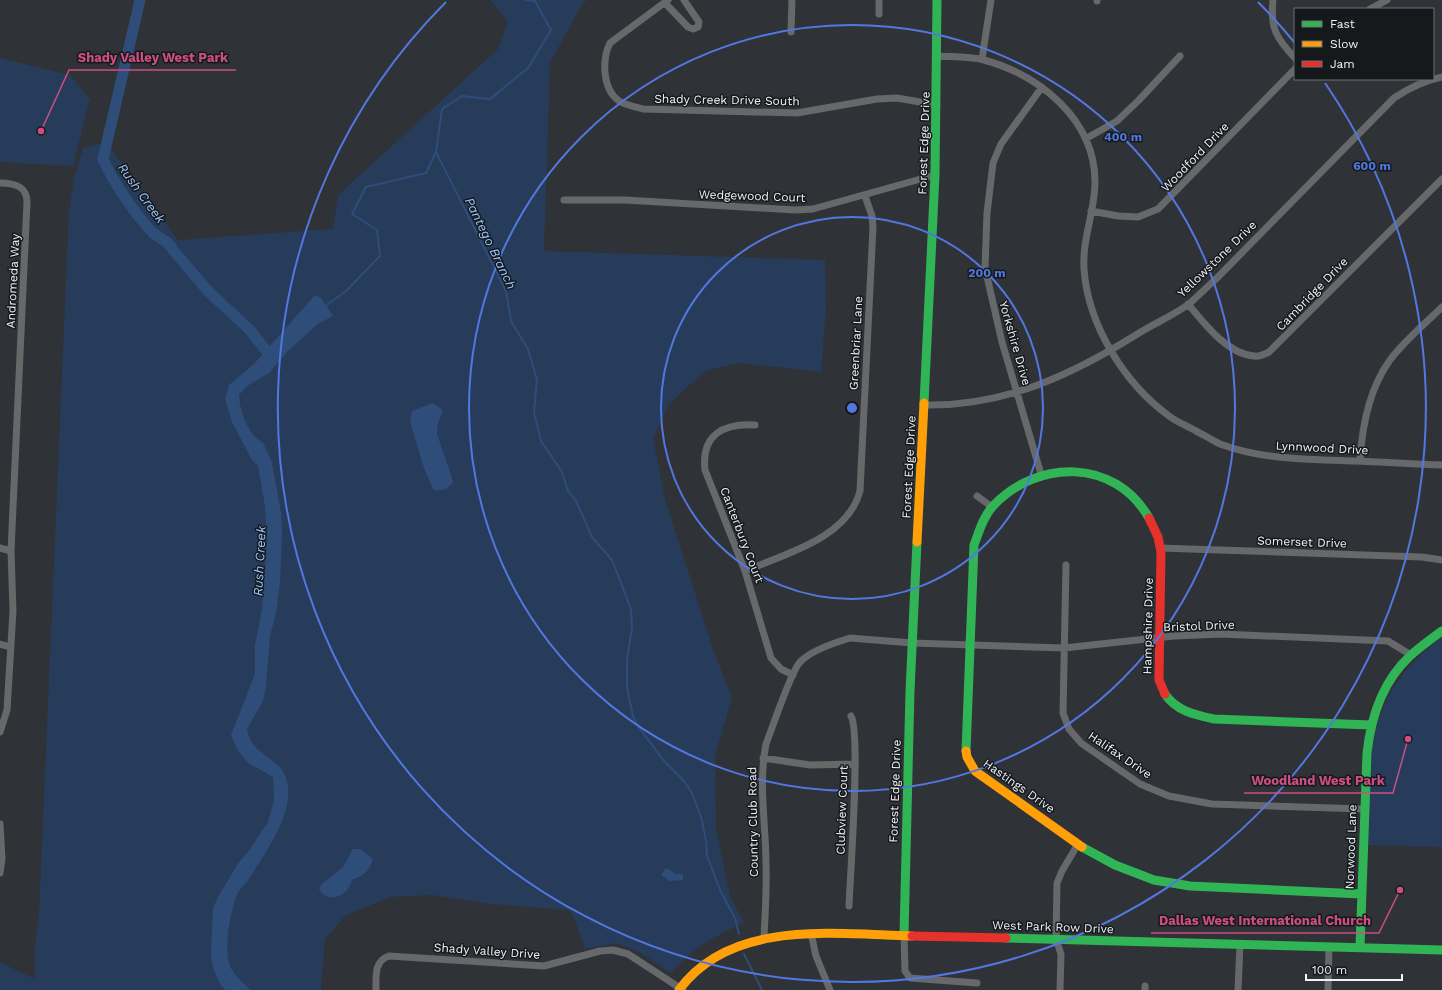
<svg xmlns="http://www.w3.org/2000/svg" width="1442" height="990" font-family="'Work Sans',sans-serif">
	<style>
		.green { fill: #273c5a }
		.water { fill: #2f4d79 }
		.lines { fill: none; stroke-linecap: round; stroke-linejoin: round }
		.stream { stroke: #2f4d79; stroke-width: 2 }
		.river { stroke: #2f4d79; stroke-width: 11 }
		.street { stroke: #66686a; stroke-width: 7 }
		.fast { stroke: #30b455; stroke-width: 9 }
		.slow { stroke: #ff9f0a; stroke-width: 9 }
		.jam { stroke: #e5322d; stroke-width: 9 }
		.ring { fill: none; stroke: #5277e0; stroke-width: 2 }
		.labels { text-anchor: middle; stroke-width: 3; stroke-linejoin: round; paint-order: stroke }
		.street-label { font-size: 12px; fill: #eff2f7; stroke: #16191c }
		.water-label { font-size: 13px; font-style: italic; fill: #99c3fe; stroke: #16191c }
		.centre { fill: #5277e0; stroke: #16191c; stroke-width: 2 }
		.ring-label { font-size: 12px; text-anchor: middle; font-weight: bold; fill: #5277e0; stroke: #16191c; stroke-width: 3; stroke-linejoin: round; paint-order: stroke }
		.leader { fill: none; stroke: #cd4e82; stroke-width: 1.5 }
		.callout-dot { fill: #cd4e82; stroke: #16191c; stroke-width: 1.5 }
		.callout-label { font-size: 13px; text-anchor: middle; font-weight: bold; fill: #cd4e82; stroke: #16191c; stroke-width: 3; stroke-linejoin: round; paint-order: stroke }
	</style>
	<rect width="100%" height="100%" fill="#2f3236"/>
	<path class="green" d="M490,0h97l-5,4 -32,59 -6,188 281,9 1,48 -5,64 -82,-9 -34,8 -37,34 -15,34 12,60 49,153 18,45 -17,60 1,71 14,68 14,27c-31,14 -50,24 -73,50l-32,-21 -23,-9 -31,6 -12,-34 -5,-5 -78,-6 -58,-9 -42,2 -45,19 -20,23 -4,51h-321v-28l35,17v-35l4,-30 30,-703 5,-32 9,-31 23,-6 72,98 155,-11 5,-34 160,-146 10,-28z
		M0,58l70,17 20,24 -17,67 -73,-4z
		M1442,637v210l-74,-2c4,-92 -7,-146 74,-208z"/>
	<path class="water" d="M315,295l6,3 12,18 -15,8 -29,26 -20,23 -22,13 -8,9 1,10 5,16 7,13 12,10 8,19 9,50 1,18 -2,51 -4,32 -6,21 -4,52 -3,14 -16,28c6,31 37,26 41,57 4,30 -24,69 -39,93 -3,5 -9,9 -11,14 -8,16 -16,62 -6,77 4,7 13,14 18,20h-25l-5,-6 -7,-16 -2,-14 2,-46 5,-11 21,-35 9,-10 20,-30 6,-22 -1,-23 -25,-14 -10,-12 -7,-16 24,-61v-29l7,-36 5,-69 -2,-34 -7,-40 -6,-6 -20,-38 -7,-23 4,-14 25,-21z
		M433,403l10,7 -6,17v7l16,47 -2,4 -5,4 -9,2 -4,-2 -9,-21 -14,-46 2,-11z
		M353,849h7l13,10c-4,13 -9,16 -21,21 -4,16 -23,25 -33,9l3,-5 21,-17z
		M666,868l10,6h7v6l-13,1 -9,-6z"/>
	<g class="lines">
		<path class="stream" d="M436,152l70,139 5,30 17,28 9,31 -3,32 7,29 21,31 6,19 8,10 16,36 20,23 19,49 1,18 -5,33v28l6,28 5,10 26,35 20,20 8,12 10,27 4,21 1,15 13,34 15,28 4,16
			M325,306l20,-14 35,-36 -3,-26 -25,-16 14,-27 60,-14 10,-21 6,-43 20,-13 28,3 38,-31 23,-38 -16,-29 -9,-1
			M744,954l18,36"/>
		<path class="river" d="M140,0l-37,159c10,23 32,55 50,74 7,6 17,8 20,17l35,41 42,39 21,27 -4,4"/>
		<path class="street" d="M668,0l-58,43c-8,16 -8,46 9,58 7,4 16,6 24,8l154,4 80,-14 20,-1 40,7
			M1273,0c-3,28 3,38 22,58
			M1097,1v-1
			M665,3l23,24 5,2 5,-2 1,-5 -15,-22
			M1370,9l17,-9
			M879,14v-14
			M791,32l1,-32
			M937,56c15,1 32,0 47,4 55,15 111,59 111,122 0,29 -13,57 -11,87 4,56 40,114 85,147 8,6 18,10 27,15 8,4 16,9 24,13 43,16 88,15 133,17 30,1 59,3 89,4
			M982,59l9,-59
			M1087,138l30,-17 22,-21 41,-44
			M0,183c14,0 27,3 27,19l-16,349 2,60 -6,99 -7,22
			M564,200h61l170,10 18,-1 122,-34
			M1091,211l27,5 20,1 20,-8 137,-140
			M1188,304c16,19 39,50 66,52 4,1 11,-2 15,-4l173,-173
			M923,405c81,2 149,-30 216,-72 16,-10 35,-18 50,-29 9,-8 18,-17 27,-25l178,-181c15,-10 30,-17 48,-21
			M755,425c-32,-2 -54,10 -50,45l40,101 26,87 10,11 12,6
			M1360,461c2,-35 9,-72 30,-101 15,-20 35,-36 52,-53
			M1041,474l-39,-132 -17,-74 2,-55 6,-50 8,-19 41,-57
			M977,496l15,11
			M0,548l11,3
			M1160,548l262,9 20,3
			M1066,565l-3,148 6,16 12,14 59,41 29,12 43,8 152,5
			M745,571c40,-17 103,-33 115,-80l13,-264 -1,-11 -7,-20
			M0,644l10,3
			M763,758l47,7 45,-1
			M0,824l2,35 -2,14
			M849,906c1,-29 12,-174 2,-190
			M811,933l5,23 14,34
			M904,934l1,37 5,7 67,5
			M764,938c1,-24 3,-49 2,-74 0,-41 -8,-79 0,-120 6,-15 25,-73 34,-82 12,-12 34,-19 50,-24l62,5 152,5 110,-12 47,-2 167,7 23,14
			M1145,986v4
			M376,990c0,-14 -2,-29 13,-34l155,10 56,-15 13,-1 15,4 55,36
			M1060,990l1,-36 -5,-15 1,-56 5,-12 16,-27
			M1238,990l2,-46
			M1328,990l1,-44"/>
		<path class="fast" d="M924,403l11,-228 2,-175
			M1165,694c11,17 31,21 49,25l157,6
			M966,751l8,-206c5,-13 9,-28 19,-39 44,-47 122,-48 156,12
			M1082,847l33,18 39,15 36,6 171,8
			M904,934l6,-243 7,-149
			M1006,938l436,12
			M1360,947l7,-194c4,-36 16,-72 43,-97 10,-9 21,-17 32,-25"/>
		<path class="slow" d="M917,542l7,-139
			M966,751l1,6 8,14 107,76
			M679,990c52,-71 155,-56 233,-54"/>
		<path class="jam" d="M1149,518l9,19 3,15 -2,128 6,14
			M912,936l94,2"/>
	</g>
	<g class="ring">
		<circle cx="852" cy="408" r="191"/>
		<circle cx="852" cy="408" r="383"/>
		<path d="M1258 2A574 574 0 0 1 1295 43M1325 83A574 574 0 1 1 446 2"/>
	</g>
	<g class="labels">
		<g class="street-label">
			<text transform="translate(727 100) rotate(1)" y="4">Shady Creek Drive South</text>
			<text transform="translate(924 143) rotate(-88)" y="4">Forest Edge Drive</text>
			<text transform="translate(1195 157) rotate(-46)" y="4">Woodford Drive</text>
			<text transform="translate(752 196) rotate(2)" y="4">Wedgewood Court</text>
			<text transform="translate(1217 259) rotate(-44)" y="4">Yellowstone Drive</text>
			<text transform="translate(13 281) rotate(-87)" y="4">Andromeda Way</text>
			<text transform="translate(1312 294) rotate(-46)" y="4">Cambridge Drive</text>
			<text transform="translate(856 343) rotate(-87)" y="4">Greenbriar Lane</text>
			<text transform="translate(1015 343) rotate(74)" y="4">Yorkshire Drive</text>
			<text transform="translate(1322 448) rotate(3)" y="4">Lynnwood Drive</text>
			<text transform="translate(909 467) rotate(-87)" y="4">Forest Edge Drive</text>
			<text transform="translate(742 535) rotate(69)" y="4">Canterbury Court</text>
			<text transform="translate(1302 542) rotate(2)" y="4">Somerset Drive</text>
			<text transform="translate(1148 626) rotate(-89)" y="4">Hampshire Drive</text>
			<text transform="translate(1199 626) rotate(-2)" y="4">Bristol Drive</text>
			<text transform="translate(1120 755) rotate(34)" y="4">Halifax Drive</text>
			<text transform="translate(1019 786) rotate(35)" y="4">Hastings Drive</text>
			<text transform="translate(895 791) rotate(-88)" y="4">Forest Edge Drive</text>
			<text transform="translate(842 810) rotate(-88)" y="4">Clubview Court</text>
			<text transform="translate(753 822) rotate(-91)" y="4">Country Club Road</text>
			<text transform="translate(1351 847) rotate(-88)" y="4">Norwood Lane</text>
			<text transform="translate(1053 927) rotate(2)" y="4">West Park Row Drive</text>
			<text transform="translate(487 951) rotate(4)" y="4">Shady Valley Drive</text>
		</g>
		<g class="water-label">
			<text transform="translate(142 193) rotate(54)" y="5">Rush Creek</text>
			<text transform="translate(491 243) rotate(64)" y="5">Pantego Branch</text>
			<text transform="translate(259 561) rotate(-87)" y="5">Rush Creek</text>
		</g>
	</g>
	<circle cx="852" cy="408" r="6" class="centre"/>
	<g class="ring-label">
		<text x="1123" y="141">400 m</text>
		<text x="1372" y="170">600 m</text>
		<text x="987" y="277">200 m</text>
	</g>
	<path class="leader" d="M41 131L69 70H236M1408 739L1393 793H1244M1400 890L1379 933H1151"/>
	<g class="callout-dot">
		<circle cx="41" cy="131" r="4"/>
		<circle cx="1408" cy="739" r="4"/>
		<circle cx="1400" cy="890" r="4"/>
	</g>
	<g class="callout-label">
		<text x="153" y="62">Shady Valley West Park</text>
		<text x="1318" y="785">Woodland West Park</text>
		<text x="1265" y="925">Dallas West International Church</text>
	</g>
	<rect x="1294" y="8" width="140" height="72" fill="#16191c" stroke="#6d7074"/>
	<rect x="1302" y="21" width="20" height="6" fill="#30b455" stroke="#6d7074"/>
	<text x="1330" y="28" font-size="12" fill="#eff2f7">Fast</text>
	<rect x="1302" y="41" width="20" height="6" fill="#ff9f0a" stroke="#6d7074"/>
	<text x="1330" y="48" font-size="12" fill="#eff2f7">Slow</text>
	<rect x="1302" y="61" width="20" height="6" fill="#e5322d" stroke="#6d7074"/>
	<text x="1330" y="68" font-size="12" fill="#eff2f7">Jam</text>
	<path d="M1306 974v6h96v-6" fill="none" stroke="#eff2f7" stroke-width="2"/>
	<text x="1312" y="974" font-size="12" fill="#eff2f7" stroke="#16191c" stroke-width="3" paint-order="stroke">100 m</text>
</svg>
